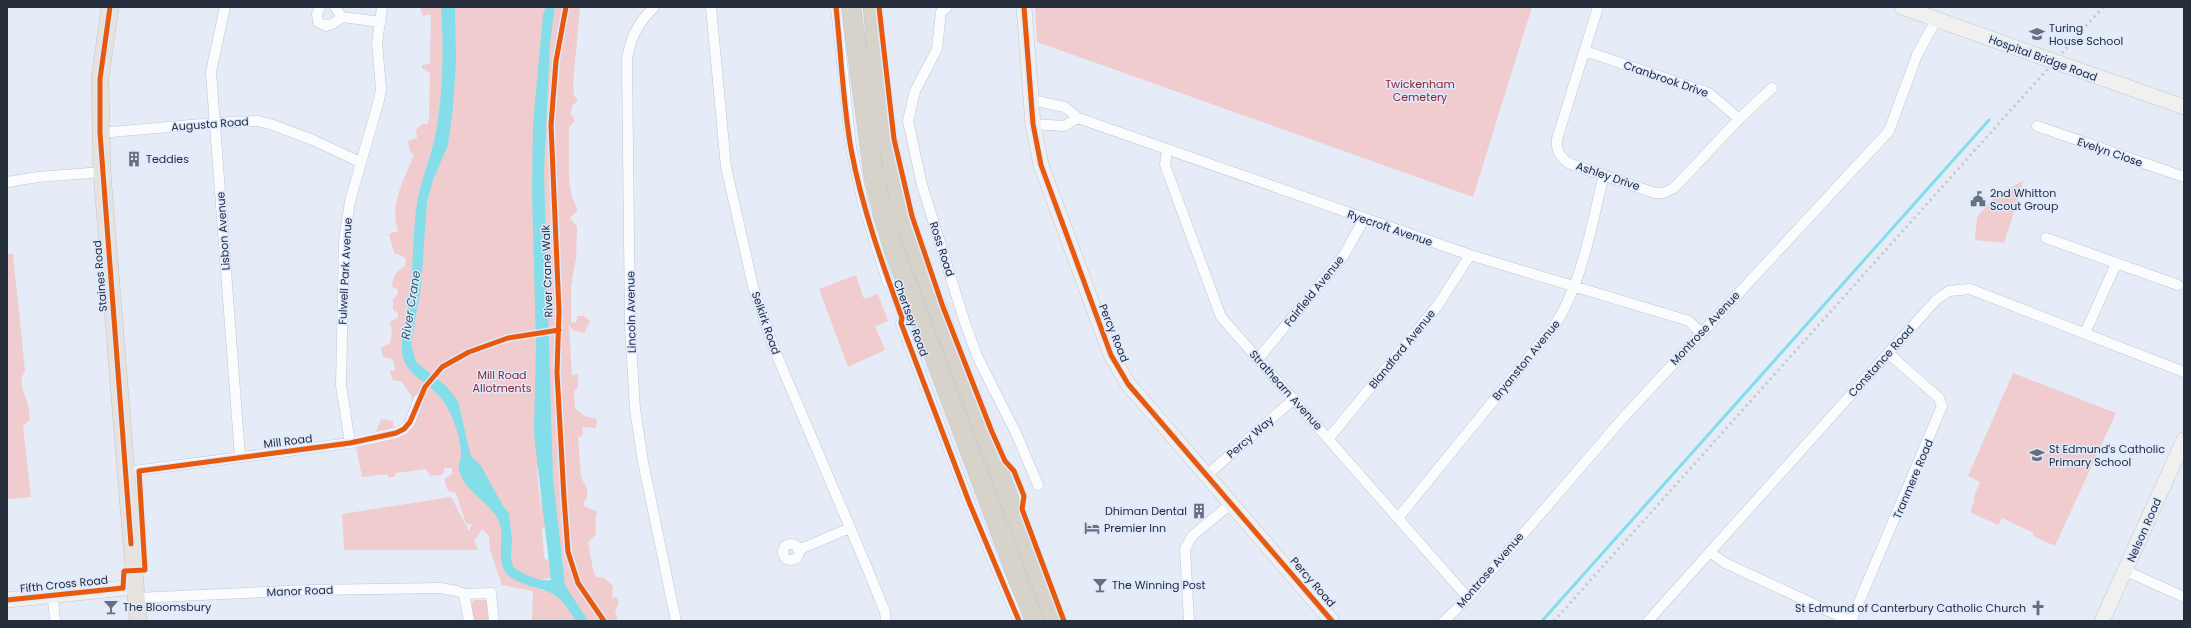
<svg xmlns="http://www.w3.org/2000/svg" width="2191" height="628" font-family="Poppins,sans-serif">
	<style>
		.green { fill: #f0cccf; fill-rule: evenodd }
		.water { fill: #83deea }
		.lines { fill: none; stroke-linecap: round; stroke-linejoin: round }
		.stream { stroke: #83deea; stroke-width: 3 }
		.street-casing { stroke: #c1c7d3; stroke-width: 11 }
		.secondary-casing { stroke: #c1c7d3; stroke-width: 16 }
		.primary-casing { stroke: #c2c6cd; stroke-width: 18 }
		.highway-casing { stroke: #c2c6cd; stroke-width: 20 }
		.street { stroke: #fbfcfe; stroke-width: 10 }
		.secondary { stroke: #f0f0ee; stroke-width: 15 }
		.primary { stroke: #e6e3df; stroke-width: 17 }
		.highway { stroke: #d7d3ca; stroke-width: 19 }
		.rail { stroke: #c6c7cc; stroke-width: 3; stroke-dasharray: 2 4; stroke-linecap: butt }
		.secondary-bridge-casing { stroke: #c1c7d3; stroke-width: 16; stroke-linecap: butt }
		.secondary-bridge { stroke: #f0f0ee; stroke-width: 15 }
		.cycleway-casing { stroke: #dde9ff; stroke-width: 8 }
		.cycleway { stroke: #e8590c; stroke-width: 5 }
		.labels { text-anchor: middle; stroke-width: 3; stroke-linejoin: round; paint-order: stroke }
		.poi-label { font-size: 11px; fill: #262d3b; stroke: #dde9ff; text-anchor: start }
		.street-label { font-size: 11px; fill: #262d3b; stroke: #dde9ff }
		.park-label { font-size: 11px; fill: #902429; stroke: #dde9ff }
		.water-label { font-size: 12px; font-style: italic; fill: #285e63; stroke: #dde9ff }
	</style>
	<rect width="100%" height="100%" fill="#e5ebf7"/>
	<path class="green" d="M420,7h160l-7,77 1,11 4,6 -6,5 -1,8 4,7 -6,6v54l3,16 6,13 -8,8 7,9 -1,32 -5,27v36l5,1 2,-7h6l6,5 -6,12 -12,-3 -3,-6 3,52 6,-3v14l-4,5 1,17 10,7 12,3 -1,9 -14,-1 1,8 -5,3 3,39 6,12v9l-3,4v4l14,6 -3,6 1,16 -8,8 5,28 3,7 8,1 9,8 -1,13 3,-3 4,6 -4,9 3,10h-86l1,-30 -31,-6 -12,-35 -1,-14 -7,-7 -8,12 4,9h-134l-2,-36 109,-17 18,34 3,-7h-6l-10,-31 -8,-2 -4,-12 8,-5v-6h-7l-3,7 -12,1 -4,-7 -31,4v4h-7v-3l-26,3 -7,-35 21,-9 5,-14 12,2 2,11 6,-3 16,-24 -5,-1v-7l-10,-15 -9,-2 -3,-9 5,-1 -2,-11 -10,-2 -2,-9 9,-5 2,-11 -2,-10 8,-4v-5l-5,-3v-11l5,-5v-5l-6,-2c1,-10 4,-16 13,-21l1,-7 -3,-3 -9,-3 -5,-19 9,-3c-9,-26 6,-52 16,-76l-4,-3 -2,-11 9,-3 -1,-8 6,-6h5l2,-4 1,-47 -8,-5v-3l8,-1 1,-50 -8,2zM537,469l3,1 1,47zM545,527l4,20 13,5 3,47 -18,-10 -3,2 -10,-4 2,-7 15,-2 -1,-16 -6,-4v-3l-2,-27z
		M1035,7h497l-59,190 -436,-155z
		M2024,180l-20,63 -29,-3 2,-23 18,-20z
		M7,254h6l12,117c-7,10 -2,19 2,30 2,6 2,13 3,19l-7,6 8,71 -24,2z
		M856,275l8,24 14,-5 10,27 -13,5 10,24 -37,17 -29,-78z
		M2013,373l103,40 -61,133 -22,-10 1,-3 -32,-15 -4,7 -28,-13 5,-12 -2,-1 7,-17 -12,-6z
		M474,600h14l4,21h-18l-4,-15z"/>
	<path class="water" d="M441,7h14l1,55 -3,45 -5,38 -15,35 -6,22 -6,85 -10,57 5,18 30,24 12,15 13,56 9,7 23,42 6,7 3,26 -1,17 2,11c10,7 25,15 38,13l-17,-147 2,-88 -4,-156 1,-65 10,-109 3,-8h9l-5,35 -6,129 9,307 12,107 23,36h-12c-6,-9 -11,-18 -20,-25 -14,-10 -38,-9 -50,-23 -12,-16 2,-41 -10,-57 -11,-17 -31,-25 -37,-46 -1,-4 1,-9 2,-13 1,-18 -9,-45 -20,-59 -13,-17 -37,-23 -39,-46 -2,-20 7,-42 9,-62 2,-27 2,-54 5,-80 3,-27 15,-51 20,-78 7,-40 8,-84 5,-125z"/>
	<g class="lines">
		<path class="stream" d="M1542,621l447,-501"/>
		<g class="street-casing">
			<path id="street" d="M225,7l-14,65 29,385
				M320,7l-3,7 1,8 8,4 8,-3 8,-6 39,5
				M335,7l7,10
				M654,7c-16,16 -24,31 -27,53l3,266 5,83 8,53 33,159
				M711,7l15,160 27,119 22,65 93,219 17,42 1,9
				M836,7l15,141 12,55 25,80
				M947,7l-6,5 -4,37 -22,42 -7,30 14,64 43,138 13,35 38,75 22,52
				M1598,7l-41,132c-1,12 2,16 11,24l87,30h8l11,-5 65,-69 33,-31
				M1585,51l124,42 30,26
				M1031,100l34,7 13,11 392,137 219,66 12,12
				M1033,124l31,2 14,-8
				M2037,126l147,51
				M100,133l114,-10 44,-2 15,4 40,15 47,22
				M1167,149l-2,16 56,152 247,281
				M7,182l31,-5 64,-5
				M2046,238l132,47
				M901,323l68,179 50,119
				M2085,333l31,-69
				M1258,359l86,-104 20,-36
				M1329,438l109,-133 32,-50
				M350,443l-9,-58 3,-144 6,-40 29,-101 2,-11 -4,-46 5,-36
				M126,472l224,-29 46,-10 8,-4 6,-7 9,-23
				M1207,475l87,-76
				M1398,518l157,-193c28,-44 36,-99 49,-150
				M783 552a8 8 0 1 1 16 0a8 8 0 1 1-16 0Z
				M798,550l52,-22
				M1711,553l14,10 125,58
				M2126,571l58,26
				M464,594l5,27
				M53,596l2,25
				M136,598l174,-8 130,-2 17,3 7,3 27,-1 3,28
				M1189,621l-4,-72 7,-13 40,-33
				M1444,621l24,-23 155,-180 266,-287 28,-76 19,-35
				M1648,621l288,-321 13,-9 21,-2 214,83
				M1851,621l91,-215 -3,-8 -51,-45"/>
		</g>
		<g class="secondary-casing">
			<path id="secondary" d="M1024,7l9,117 8,41 70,190 17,29 204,237
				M1902,7l134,48
				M2073,68l111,39
				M7,600l128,-13
				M2102,621l82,-181"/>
		</g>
		<g class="primary-casing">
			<path id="primary" d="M110,7l-10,72 2,93 36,449"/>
		</g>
		<g class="highway-casing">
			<path id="highway" d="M851,7l23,171 15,58 145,385
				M873,7l8,100 22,110 152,404"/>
		</g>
		<use href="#street" class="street"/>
		<use href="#secondary" class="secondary"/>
		<use href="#primary" class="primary"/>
		<use href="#highway" class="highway"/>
		<path class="rail" d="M1554,621l549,-614"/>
		<g class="secondary-bridge-casing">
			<path id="secondary-bridge" d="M2036,55l37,13"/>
		</g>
		<use href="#secondary-bridge" class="secondary-bridge"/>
		<g class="cycleway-casing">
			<path id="cycleway" d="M110,7l-10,72v54l31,411
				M566,7l-10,54 -5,64 8,186 -2,62 7,125 4,54 10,31 26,38
				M836,7c5,47 7,96 15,142 11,59 31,114 51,169l-1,5 68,179 50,119
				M879,7l15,132 18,77 31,91 49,125 13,29 9,10 10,25 -2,13 42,112
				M1024,7l9,117 8,41 70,190 17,29 204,237
				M7,600l116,-12 1,-17 21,-1 -6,-99 211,-28 46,-10 8,-4 6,-7 15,-35 17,-20 27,-15 39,-14 51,-8"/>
		</g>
		<use href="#cycleway" class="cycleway"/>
	</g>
	<defs>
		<g id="school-bare" transform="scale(1.2)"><path d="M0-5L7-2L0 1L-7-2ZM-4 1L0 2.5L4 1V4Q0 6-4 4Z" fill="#69707d" stroke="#dde9ff" stroke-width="2.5" paint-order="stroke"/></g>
		<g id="building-bare" transform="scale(1.2)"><path d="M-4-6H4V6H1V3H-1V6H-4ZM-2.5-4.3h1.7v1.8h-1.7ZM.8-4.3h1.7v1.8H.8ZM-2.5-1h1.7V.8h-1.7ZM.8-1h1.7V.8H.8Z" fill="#69707d" stroke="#dde9ff" stroke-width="2.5" paint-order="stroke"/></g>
		<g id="civic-bare" transform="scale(1.2)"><path d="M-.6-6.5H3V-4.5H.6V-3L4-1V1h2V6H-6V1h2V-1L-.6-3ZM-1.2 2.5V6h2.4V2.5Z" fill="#69707d" stroke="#dde9ff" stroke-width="2.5" paint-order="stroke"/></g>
		<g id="hotel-bare" transform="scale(1.2)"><path d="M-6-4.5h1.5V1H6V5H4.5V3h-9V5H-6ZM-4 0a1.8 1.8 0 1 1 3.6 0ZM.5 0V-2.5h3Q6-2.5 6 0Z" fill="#69707d" stroke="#dde9ff" stroke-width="2.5" paint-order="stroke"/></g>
		<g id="bar-bare" transform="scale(1.2)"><path d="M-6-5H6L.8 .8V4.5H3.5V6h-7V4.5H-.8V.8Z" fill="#69707d" stroke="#dde9ff" stroke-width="2.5" paint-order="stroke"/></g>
		<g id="church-bare" transform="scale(1.2)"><path d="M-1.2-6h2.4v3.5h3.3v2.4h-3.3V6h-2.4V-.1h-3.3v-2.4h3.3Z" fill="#69707d" stroke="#dde9ff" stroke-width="2.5" paint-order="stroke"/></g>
	</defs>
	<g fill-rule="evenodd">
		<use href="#school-bare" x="2037" y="34"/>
		<use href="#building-bare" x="134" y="159"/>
		<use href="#civic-bare" x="1978" y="199"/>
		<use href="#school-bare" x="2037" y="455"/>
		<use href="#building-bare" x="1199" y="511"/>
		<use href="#hotel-bare" x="1092" y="528"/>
		<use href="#bar-bare" x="1100" y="585"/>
		<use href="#bar-bare" x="111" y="607"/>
		<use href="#church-bare" x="2038" y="608"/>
	</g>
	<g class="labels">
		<g class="poi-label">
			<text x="2049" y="32">Turing<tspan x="2049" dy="13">House School</tspan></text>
			<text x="146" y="163">Teddies</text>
			<text x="1990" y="197">2nd Whitton<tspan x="1990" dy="13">Scout Group</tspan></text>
			<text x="2049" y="453">St Edmund's Catholic<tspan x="2049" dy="13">Primary School</tspan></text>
			<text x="1187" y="515" text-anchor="end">Dhiman Dental</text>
			<text x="1104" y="532">Premier Inn</text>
			<text x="1112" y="589">The Winning Post</text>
			<text x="123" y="611">The Bloomsbury</text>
			<text x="2026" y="612" text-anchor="end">St Edmund of Canterbury Catholic Church</text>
		</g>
		<g class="street-label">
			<text transform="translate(2043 58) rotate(20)" y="4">Hospital Bridge Road</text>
			<text transform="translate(1666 79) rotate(19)" y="4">Cranbrook Drive</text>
			<text transform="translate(210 124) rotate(-4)" y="4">Augusta Road</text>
			<text transform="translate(2110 152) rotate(19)" y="4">Evelyn Close</text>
			<text transform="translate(1608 176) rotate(19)" y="4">Ashley Drive</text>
			<text transform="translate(1390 228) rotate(19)" y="4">Ryecroft Avenue</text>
			<text transform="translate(223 231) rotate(-94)" y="4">Lisbon Avenue</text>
			<text transform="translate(942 249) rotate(72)" y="4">Ross Road</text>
			<text transform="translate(345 271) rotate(-87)" y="4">Fulwell Park Avenue</text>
			<text transform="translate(547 271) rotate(-92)" y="4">River Crane Walk</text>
			<text transform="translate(100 276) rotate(-95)" y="4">Staines Road</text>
			<text transform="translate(1314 291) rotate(-51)" y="4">Fairfield Avenue</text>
			<text transform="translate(631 312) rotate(-91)" y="4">Lincoln Avenue</text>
			<text transform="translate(911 318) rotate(70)" y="4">Chertsey Road</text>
			<text transform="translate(766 323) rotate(71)" y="4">Selkirk Road</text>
			<text transform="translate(1705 328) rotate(-47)" y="4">Montrose Avenue</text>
			<text transform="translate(1114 333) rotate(68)" y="4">Percy Road</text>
			<text transform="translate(1402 349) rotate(-51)" y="4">Blandford Avenue</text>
			<text transform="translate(1526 360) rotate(-51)" y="4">Bryanston Avenue</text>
			<text transform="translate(1881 361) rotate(-48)" y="4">Constance Road</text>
			<text transform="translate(1286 390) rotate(48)" y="4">Strathearn Avenue</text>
			<text transform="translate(1250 437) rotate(-41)" y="4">Percy Way</text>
			<text transform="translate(288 441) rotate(-7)" y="4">Mill Road</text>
			<text transform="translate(1913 479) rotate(-67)" y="4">Tranmere Road</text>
			<text transform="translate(2144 530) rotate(-66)" y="4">Nelson Road</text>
			<text transform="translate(1490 570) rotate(-49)" y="4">Montrose Avenue</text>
			<text transform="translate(1313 582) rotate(49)" y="4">Percy Road</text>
			<text transform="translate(64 584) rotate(-6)" y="4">Fifth Cross Road</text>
			<text transform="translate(300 591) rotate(-2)" y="4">Manor Road</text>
		</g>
		<g class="park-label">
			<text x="1420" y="88">Twickenham<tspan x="1420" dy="13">Cemetery</tspan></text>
			<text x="502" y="379">Mill Road<tspan x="502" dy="13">Allotments</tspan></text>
		</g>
		<g class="water-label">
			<text transform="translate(411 305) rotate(-81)" y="4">River Crane</text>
		</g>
	</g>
	<rect width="2191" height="628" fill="none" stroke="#262d3b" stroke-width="16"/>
</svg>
